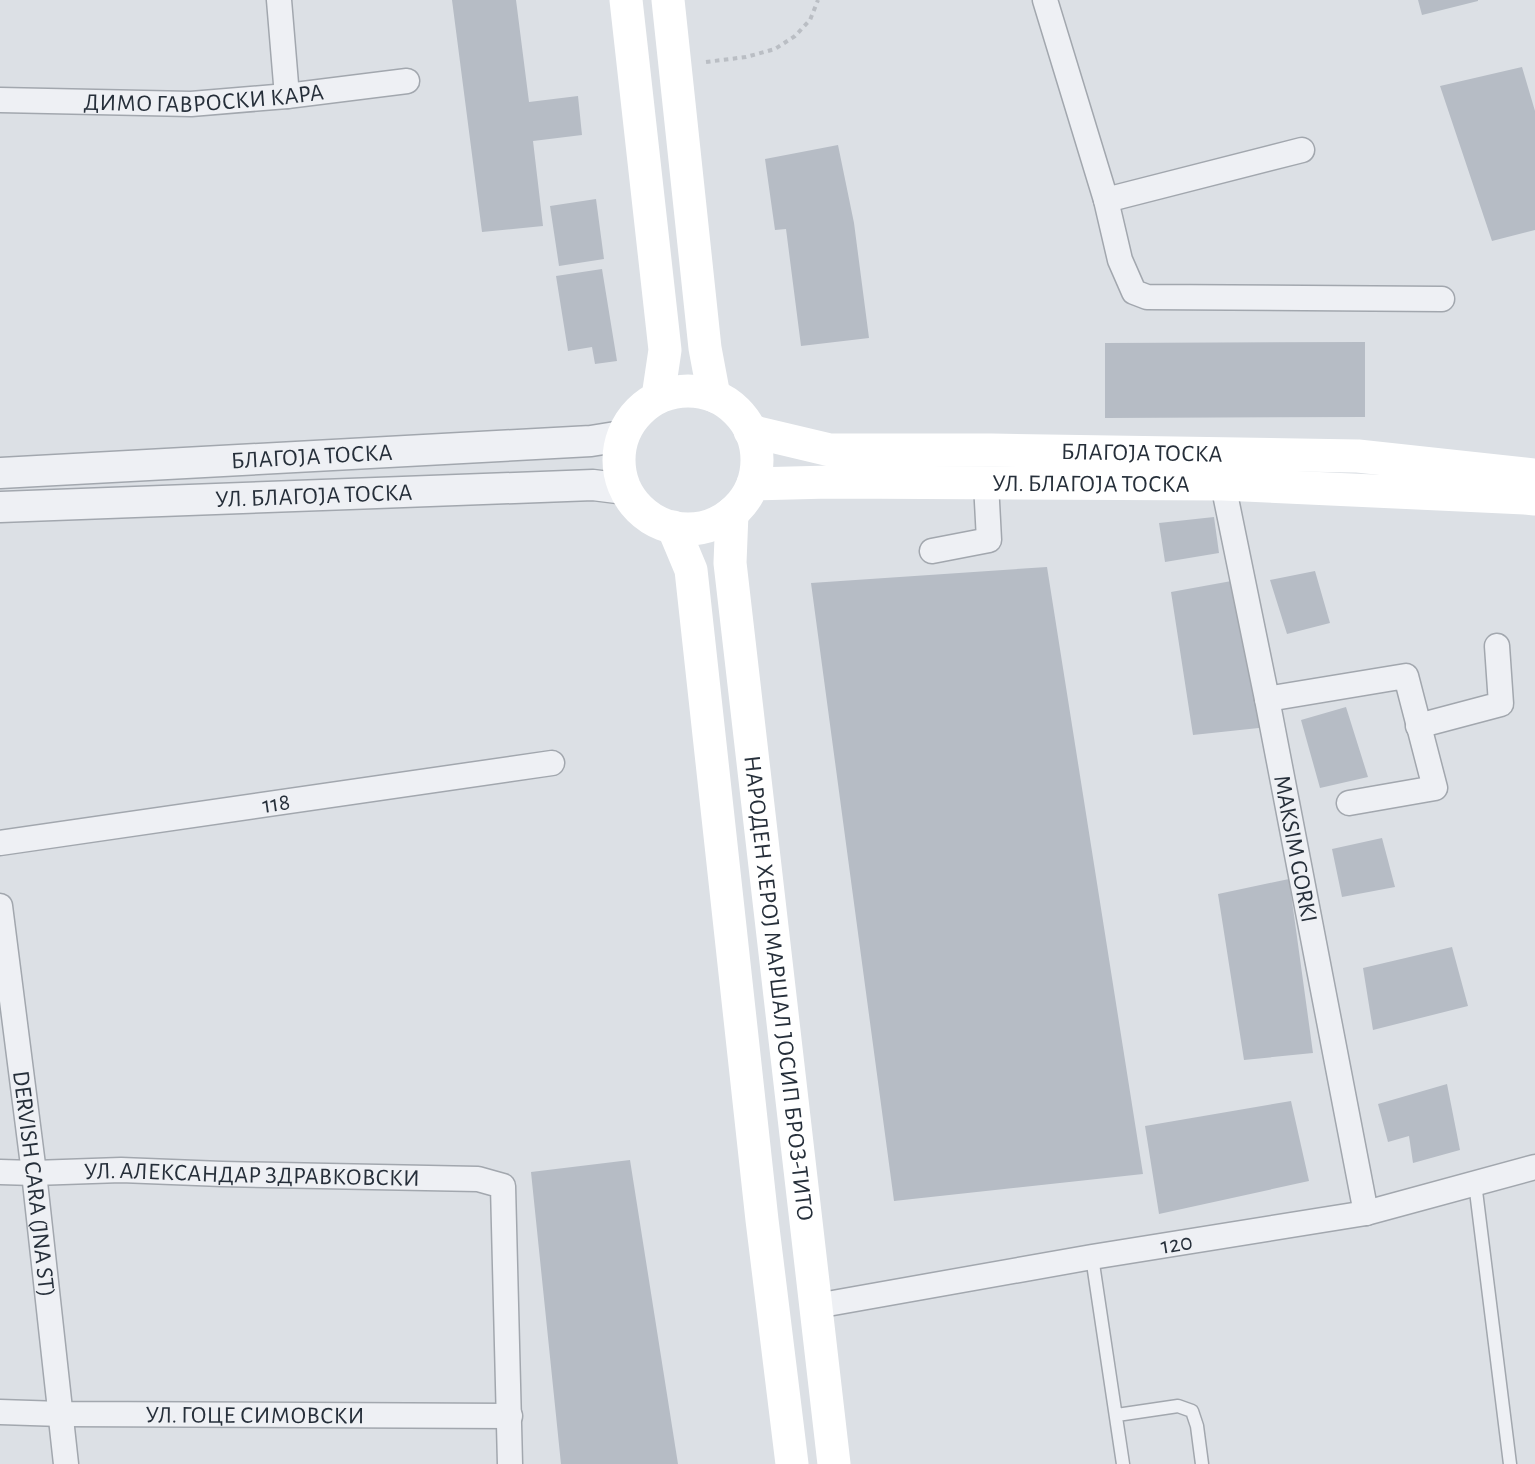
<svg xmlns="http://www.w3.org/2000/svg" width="1535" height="1464" font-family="'Alegreya Sans',sans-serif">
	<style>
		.building { fill: #b6bcc5 }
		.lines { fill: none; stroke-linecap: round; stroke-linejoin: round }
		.service-casing { stroke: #a2a7ae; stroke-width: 15 }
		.minor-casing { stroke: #a2a7ae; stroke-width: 27 }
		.tertiary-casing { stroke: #a2a7ae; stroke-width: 33 }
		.path { stroke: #babec4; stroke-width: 4; stroke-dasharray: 4.5 4.5; stroke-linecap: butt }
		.service { stroke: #eef0f4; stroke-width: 12 }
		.minor { stroke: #eef0f4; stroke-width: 24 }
		.tertiary { stroke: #eef0f4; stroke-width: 30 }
		.secondary { stroke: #fff; stroke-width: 33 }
		.labels { text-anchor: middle; stroke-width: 4.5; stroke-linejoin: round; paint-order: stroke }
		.street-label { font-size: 24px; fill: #262f3a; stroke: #ebeff3 }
	</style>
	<rect width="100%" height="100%" fill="#dce0e5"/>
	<path class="building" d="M452,0h64l13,102 49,-6 4,39 -49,6 10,85 -61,6z
		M1418,0h60v1l-56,14z
		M1522,67l13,44v119l-43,11 -52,-155z
		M838,145l16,78 15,115 -68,8 -15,-117 -11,1 -10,-71z
		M596,199l8,60 -45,7 -9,-60z
		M602,269l15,92 -22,3 -3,-17 -24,4 -12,-75z
		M1365,342v75l-260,1v-75z
		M1214,517l5,36 -54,9 -6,-39z
		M1047,567l96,607 -249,27 -83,-618z
		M1315,571l15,52 -43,11 -17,-54z
		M1237,580l31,147 -75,8 -22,-143z
		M1346,707l22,70 -48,11 -19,-68z
		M1382,838l13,49 -53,10 -10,-48z
		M1289,879l24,174 -69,7 -26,-166z
		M1452,947l16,59 -95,24 -10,-62z
		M1447,1084l13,66 -47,13 -4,-27 -21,6 -10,-38z
		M1291,1101l18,80 -150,33 -14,-88z
		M630,1160l48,304h-117l-30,-292z"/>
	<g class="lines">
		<g class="service-casing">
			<path id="service" d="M1475,1183l35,281
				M1092,1257l31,207
				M1117,1415l61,-9 14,5 5,15 5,38"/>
		</g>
		<g class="minor-casing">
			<g id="minor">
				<path d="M279,0l8,96"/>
				<path d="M1045,0l61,200 14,60 14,32 13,5 295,2"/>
				<path id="s1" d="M0,100l191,4 96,-8 120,-15"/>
				<path d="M1106,200l196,-50"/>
				<path id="s2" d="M1223,484l44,215 99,514"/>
				<path d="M932,551l57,-11 -3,-57"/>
				<path d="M1267,699l139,-23 29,112 -86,15"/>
				<path d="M1418,726l83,-22 -4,-58"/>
				<path id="s3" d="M0,843l552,-80"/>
				<path id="s4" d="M0,906l34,267 32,291"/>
				<path id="s5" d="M0,1172l34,1 87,-3 101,4 256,5 25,7 7,278"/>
				<path id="s6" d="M816,1306l276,-49 274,-44 169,-46"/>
				<path id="s7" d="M0,1412l61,2 449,2"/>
			</g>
		</g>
		<g class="tertiary-casing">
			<g id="tertiary">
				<path id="s8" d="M0,473l591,-32 31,-5"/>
				<path id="s9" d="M0,507l593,-22 32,4"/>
			</g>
		</g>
		<path class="path" d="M706,62l40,-5 29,-8 20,-13 15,-16 8,-20"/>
		<use href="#service" class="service"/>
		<use href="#minor" class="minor"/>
		<use href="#tertiary" class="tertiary"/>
		<g class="secondary">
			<path d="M626,0l39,350 -7,47"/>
			<path d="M668,0l37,348 9,48"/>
			<circle cx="688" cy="460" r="69"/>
			<path id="s10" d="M750,431l80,19h162l366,6 177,19"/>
			<path id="s11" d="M753,484l77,-2 393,2 302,14 10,1"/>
			<path id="s12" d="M732,513l-2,50 104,901"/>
			<path d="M673,527l18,43 71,650 30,244"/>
		</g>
	</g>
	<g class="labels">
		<g class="street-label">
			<text dy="8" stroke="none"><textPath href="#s1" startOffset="204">ДИМО ГАВРОСКИ КАРА</textPath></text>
			<text dy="8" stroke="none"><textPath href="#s10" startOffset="394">БЛАГОЈА ТОСКА</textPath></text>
			<text dy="8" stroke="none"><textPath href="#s8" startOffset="312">БЛАГОЈА ТОСКА</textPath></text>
			<text dy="8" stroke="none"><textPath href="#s11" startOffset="338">УЛ. БЛАГОЈА ТОСКА</textPath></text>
			<text dy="8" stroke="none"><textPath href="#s9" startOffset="314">УЛ. БЛАГОЈА ТОСКА</textPath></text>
			<text dy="8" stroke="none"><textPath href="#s3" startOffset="279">118</textPath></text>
			<text dy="8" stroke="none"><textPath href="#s2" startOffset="372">MAKSIM GORKI</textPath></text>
			<text dy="8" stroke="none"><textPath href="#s12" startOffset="478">НАРОДЕН ХЕРОЈ МАРШАЛ ЈОСИП БРОЗ-ТИТО</textPath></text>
			<text dy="8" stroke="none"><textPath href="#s5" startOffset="252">УЛ. АЛЕКСАНДАР ЗДРАВКОВСКИ</textPath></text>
			<text dy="8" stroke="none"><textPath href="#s4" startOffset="280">DERVISH CARA (JNA ST)</textPath></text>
			<text dy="8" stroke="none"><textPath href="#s6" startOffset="366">120</textPath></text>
			<text dy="8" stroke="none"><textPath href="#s7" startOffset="255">УЛ. ГОЦЕ СИМОВСКИ</textPath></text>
		</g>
	</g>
</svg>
